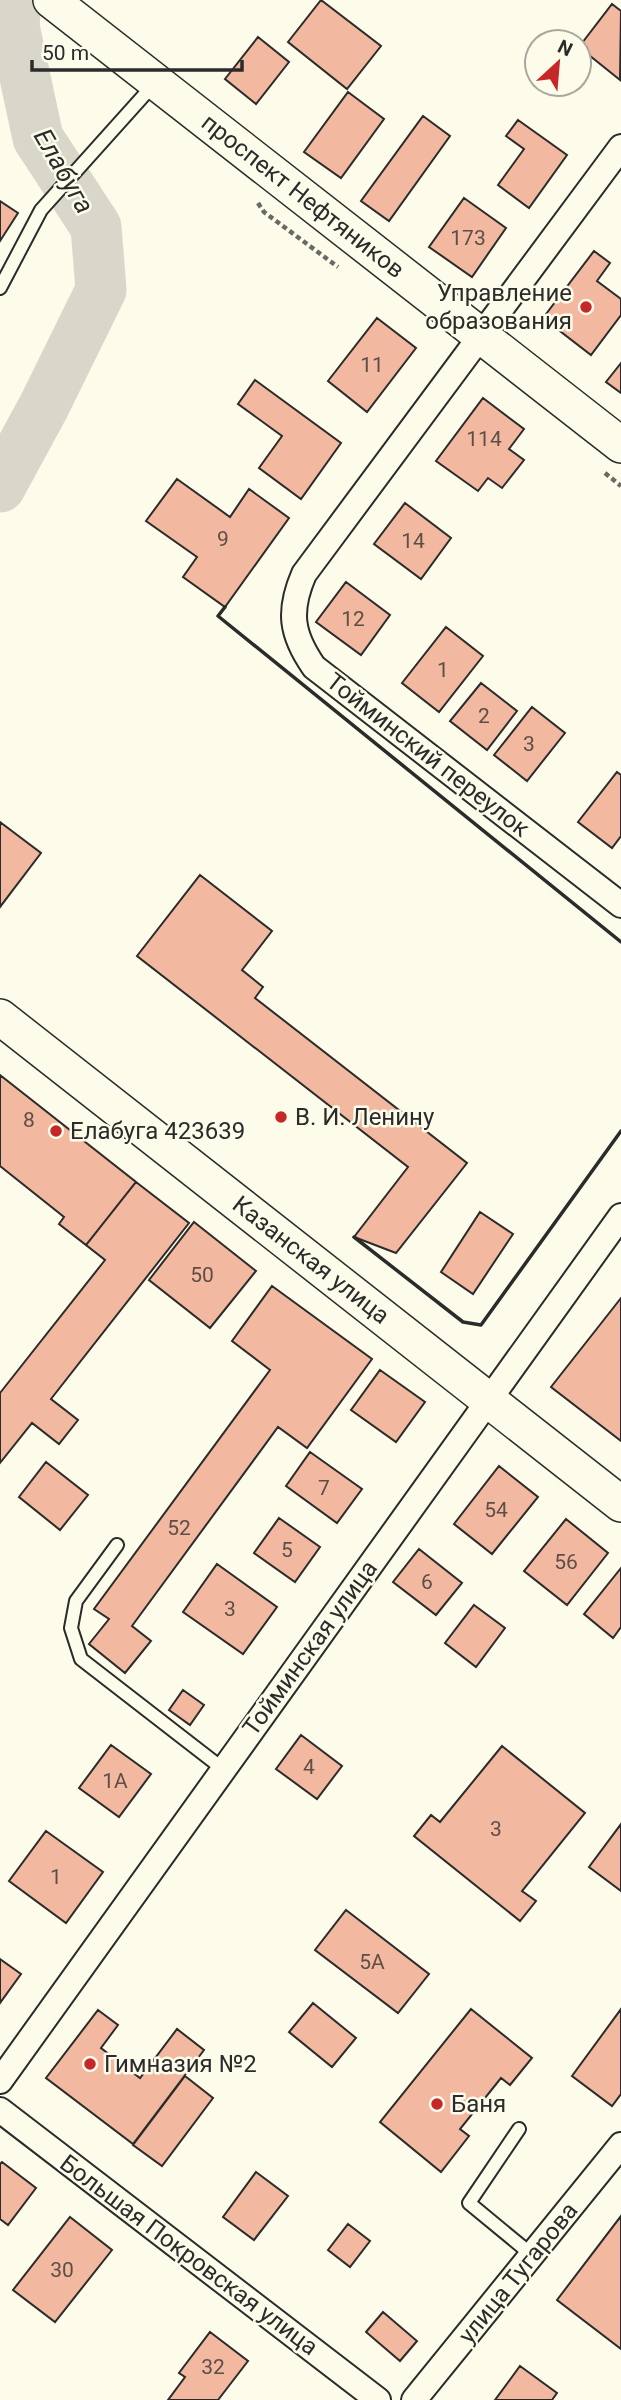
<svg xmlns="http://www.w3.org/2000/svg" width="621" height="2400" font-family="Roboto,sans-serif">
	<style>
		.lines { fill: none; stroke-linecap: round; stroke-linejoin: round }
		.river { stroke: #d8d7c9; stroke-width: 51 }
		.building { fill: #f2b8a0; stroke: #2b2b2b; stroke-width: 2 }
		.lane-casing { stroke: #2b2b2b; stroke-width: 16 }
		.street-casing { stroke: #2b2b2b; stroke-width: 28 }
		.secondary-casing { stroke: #2b2b2b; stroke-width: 38 }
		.path { stroke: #6a6964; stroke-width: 4.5; stroke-dasharray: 5 3.5; stroke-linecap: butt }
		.lane { stroke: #fdfbea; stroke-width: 12 }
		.street { stroke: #fdfbea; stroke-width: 24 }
		.secondary { stroke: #fdfbea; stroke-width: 35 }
		.wall { stroke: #2b2b2b; stroke-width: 3.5 }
		.poi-dot { fill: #c62828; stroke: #fdfbea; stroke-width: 2.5 }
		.labels { text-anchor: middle; stroke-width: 5; stroke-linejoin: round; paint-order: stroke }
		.number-label { font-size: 21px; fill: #5d4e48 }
		.street-label { font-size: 24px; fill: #2b2b2b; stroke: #fdfbea }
		.poi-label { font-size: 24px; fill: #2b2b2b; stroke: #fdfbea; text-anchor: start }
		.water-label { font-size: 26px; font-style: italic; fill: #2b2b2b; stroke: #fdfbea }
	</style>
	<rect width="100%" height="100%" fill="#fdfbea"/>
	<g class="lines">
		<path class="river" d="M0,487l44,-81 57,-116 -5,-63 -58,-89 -24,-112 2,-26"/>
	</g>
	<path class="building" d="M321,0l60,46 -34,43 -59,-47z
		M612,4l9,7 -1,69 -41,-33z
		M258,37l31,25 -33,42 -31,-25z
		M348,92l36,27 -43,59 -37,-26z
		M423,116l27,20 -61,85 -28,-20z
		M518,120l49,35 -38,53 -31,-23 26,-36 -18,-13z
		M464,198l42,30 -34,49 -43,-30z
		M0,201l18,12 -18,28z
		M594,251l16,12 -13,18 24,18v16l-30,40 -48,-37z
		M377,318l39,30 -49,64 -39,-31z
		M621,363v30l-15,-11z
		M255,380l86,63 -40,56 -42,-31 23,-32 -44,-32z
		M483,398l41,31 -15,20 15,11 -22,28 -14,-10 -10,13 -42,-30z
		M177,479l53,38 19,-28 40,29 -64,89 -42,-30 14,-20 -51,-36z
		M405,503l46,35 -30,41 -47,-35z
		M346,582l44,33 -29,40 -45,-33z
		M446,627l37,29 -44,56 -37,-29z
		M481,683l36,28 -30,39 -37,-29z
		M532,707l33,26 -38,48 -33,-26z
		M617,772l4,3v61l-9,12 -34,-26z
		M0,822l41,31 -41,54z
		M200,875l72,56 -30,39 21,17 -8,11 212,165 -71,90 -42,-16 54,-70 -271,-211z
		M0,1075l136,107 -50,63 -27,-21 5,-7 -64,-51z
		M136,1182l53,41 -138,176 27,21 -19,24 -27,-21 -32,40v-70l105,-133 -19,-15z
		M480,1212l33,22 -40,60 -32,-22z
		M194,1222l62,49 -46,57 -61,-48z
		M272,1286l100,73 -65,89 -29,-21 -146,199 19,15 -26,32 -36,-29 20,-25 -15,-10 176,-239 -38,-29z
		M621,1298v143l-70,-54z
		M380,1370l45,32 -29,40 -45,-32z
		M310,1452l52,37 -25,34 -51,-37z
		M46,1462l42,33 -28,35 -41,-33z
		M499,1466l39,31 -46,57 -38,-30z
		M279,1518l41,29 -25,35 -41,-29z
		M566,1519l42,34 -41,52 -43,-34z
		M419,1549l43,34 -26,32 -43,-33z
		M217,1564l60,43 -34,47 -60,-42z
		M621,1568v59l-8,11 -29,-24z
		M474,1605l31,23 -29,39 -31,-24z
		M183,1690l21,15 -14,20 -21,-15z
		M301,1735l41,31 -25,33 -41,-30z
		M111,1745l40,29 -32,43 -40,-29z
		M502,1746l83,67 -63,78 14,10 -16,20 -106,-85 17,-21 9,7z
		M621,1824v67l-32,-24z
		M46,1831l57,41 -37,51 -57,-42z
		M346,1910l83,64 -31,39 -83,-63z
		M0,1959l21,15 -21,29z
		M313,2003l43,35 -24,29 -43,-35z
		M471,2009l61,49 -22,27 -9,-7 -41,51 9,7 -28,36 -61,-50z
		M621,2009v85l-9,12 -40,-30z
		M98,2010l20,15 -17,23 39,30 37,-49 27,21 -71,94 -87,-66z
		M185,2076l28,22 -51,68 -29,-21z
		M2,2162l34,26 -28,37 -8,-6v-55z
		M256,2172l32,24 -34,44 -31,-23z
		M621,2216v133l-64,-49z
		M70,2217l42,33 -57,72 -42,-32z
		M348,2224l22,17 -20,26 -22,-17z
		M383,2312l34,29 -17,20 -34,-29z
		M210,2332l38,29 -30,39h-50l17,-23 -6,-4z
		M520,2366l37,27 -5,7h-57z"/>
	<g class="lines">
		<g class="lane-casing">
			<path id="lane" d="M0,288l41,-78 114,-127
				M117,1545l-41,56 -5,27 10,31 142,110
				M519,2129l-50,74 63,52"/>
		</g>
		<g class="street-casing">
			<path id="street" d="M621,147l-317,427c-16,37 -13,60 10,93l307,238
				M0,2081l621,-865
				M0,2110l378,290
				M414,2400l207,-255"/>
		</g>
		<g class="secondary-casing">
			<path id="secondary" d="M51,0l570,445
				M0,1017l621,487"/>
		</g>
		<path class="path" d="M258,203l6,9 74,55
			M605,473l16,13"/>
		<use href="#lane" class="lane"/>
		<use href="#street" class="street"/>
		<use href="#secondary" class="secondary"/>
		<path class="wall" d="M225,607l-7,9 403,326
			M354,1237l109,85 18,3 140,-194"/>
	</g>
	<g class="poi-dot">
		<circle cx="586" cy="307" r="7"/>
		<circle cx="281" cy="1117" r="7"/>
		<circle cx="56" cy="1131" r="7"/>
		<circle cx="90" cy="2064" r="7"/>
		<circle cx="437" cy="2104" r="7"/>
	</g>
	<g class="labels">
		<g class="number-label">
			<text x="468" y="245">173</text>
			<text x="372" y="372">11</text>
			<text x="484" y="446">114</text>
			<text x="223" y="546">9</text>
			<text x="413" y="548">14</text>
			<text x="353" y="626">12</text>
			<text x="443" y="677">1</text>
			<text x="484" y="723">2</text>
			<text x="529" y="751">3</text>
			<text x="29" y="1127">8</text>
			<text x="202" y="1282">50</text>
			<text x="324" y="1495">7</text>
			<text x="496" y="1517">54</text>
			<text x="179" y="1535">52</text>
			<text x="287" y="1557">5</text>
			<text x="566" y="1569">56</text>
			<text x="427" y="1589">6</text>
			<text x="230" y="1616">3</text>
			<text x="309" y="1774">4</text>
			<text x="115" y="1788">1А</text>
			<text x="496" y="1836">3</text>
			<text x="56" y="1884">1</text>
			<text x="372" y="1969">5А</text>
			<text x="62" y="2277">30</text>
			<text x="213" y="2374">32</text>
		</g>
		<g class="street-label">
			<text transform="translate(303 196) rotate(38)" y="8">проспект Нефтяников</text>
			<text transform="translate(428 755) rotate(38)" y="8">Тойминский переулок</text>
			<text transform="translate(311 1260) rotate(38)" y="8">Казанская улица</text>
			<text transform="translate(310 1648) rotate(-54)" y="8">Тойминская улица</text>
			<text transform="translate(189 2255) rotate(37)" y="8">Большая Покровская улица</text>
			<text transform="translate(518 2273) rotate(-51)" y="8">улица Тугарова</text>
		</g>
		<g class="poi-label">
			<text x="572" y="301" text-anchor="end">Управление<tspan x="572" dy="28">образования</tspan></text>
			<text x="295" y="1125">В. И. Ленину</text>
			<text x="70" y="1139">Елабуга 423639</text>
			<text x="104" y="2072">Гимназия №2</text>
			<text x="451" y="2112">Баня</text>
		</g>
		<g class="water-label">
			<text transform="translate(64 171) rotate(60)" y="9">Елабуга</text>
		</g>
	</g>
	<g transform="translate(558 63) rotate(26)"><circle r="33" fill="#fdfbea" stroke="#a9a89e" stroke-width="2"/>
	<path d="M0-5L12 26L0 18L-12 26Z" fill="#c62828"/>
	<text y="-10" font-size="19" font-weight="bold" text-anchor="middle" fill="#2b2b2b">N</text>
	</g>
	<path d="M32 60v10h210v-10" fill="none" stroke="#2b2b2b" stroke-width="3.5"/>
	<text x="42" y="60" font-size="21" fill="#2b2b2b" stroke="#fdfbea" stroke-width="5" paint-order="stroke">50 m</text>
</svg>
